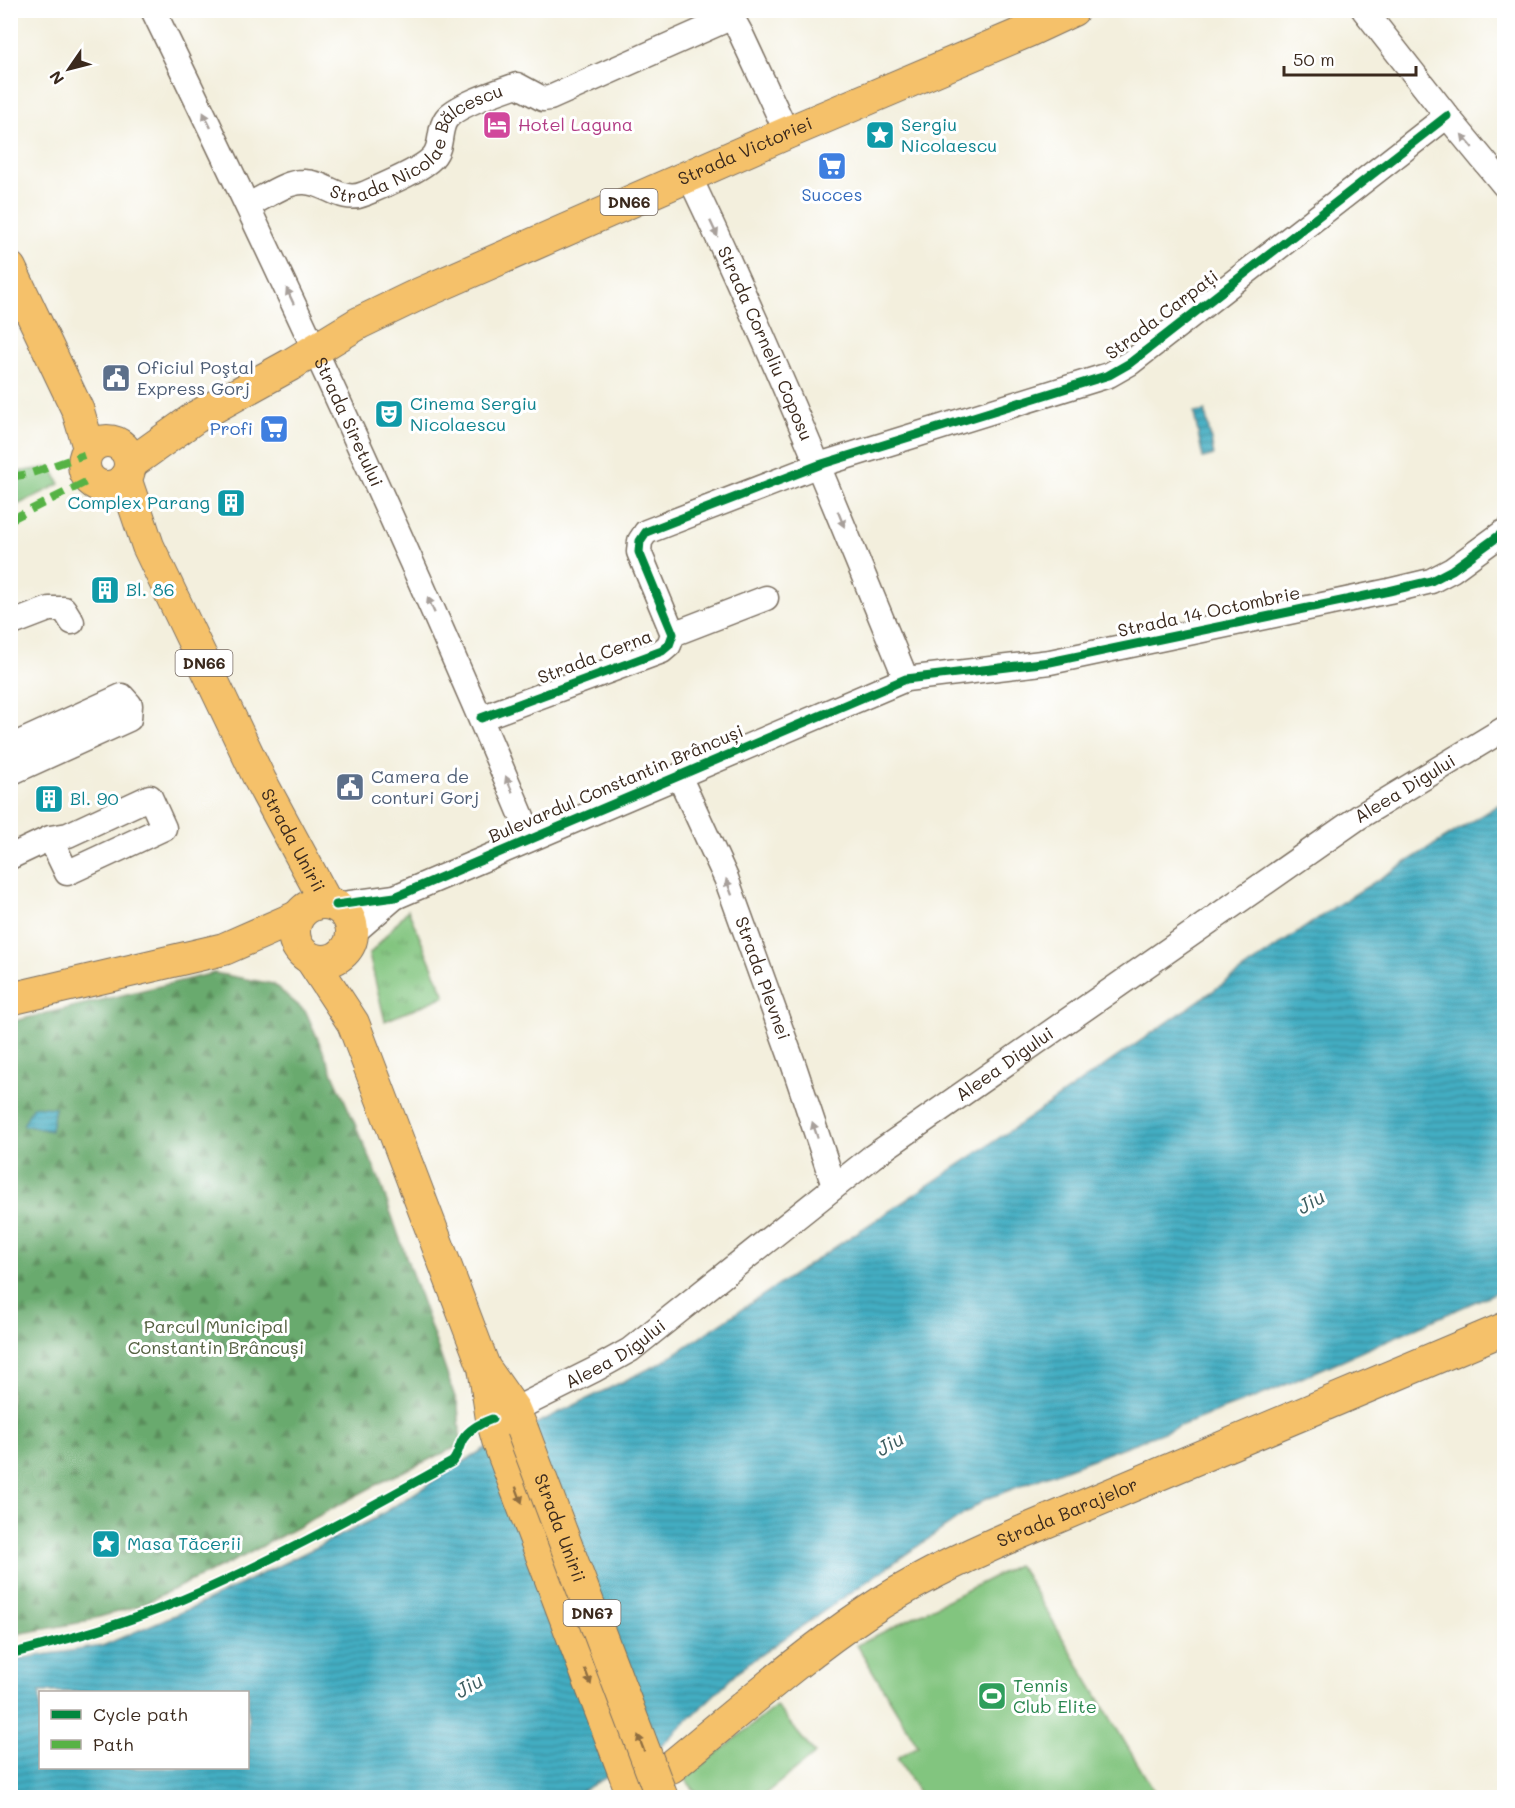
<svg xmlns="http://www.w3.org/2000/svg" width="1515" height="1808" font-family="Mali,sans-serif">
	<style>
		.grass { fill: url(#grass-tufts); stroke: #5e784e; stroke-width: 1.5 }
		.forest { fill: url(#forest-firs); stroke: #526a46; stroke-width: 1.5 }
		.park { fill: #82c57f; stroke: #5e784e; stroke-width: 1.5 }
		.water { fill: url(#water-rules); stroke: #3f6c70; stroke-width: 1.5; fill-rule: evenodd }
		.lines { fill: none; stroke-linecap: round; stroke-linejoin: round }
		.minor-casing { stroke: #7b6f61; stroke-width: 27 }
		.major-casing { stroke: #7b6f61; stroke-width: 34 }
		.minor { stroke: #fff; stroke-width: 24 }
		.major { stroke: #f5c16b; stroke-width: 32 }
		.major-bridge-casing { stroke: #7b6f61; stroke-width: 34; stroke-linecap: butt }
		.major-bridge { stroke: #f5c16b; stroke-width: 32 }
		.quiet { stroke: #57b245; stroke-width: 8; stroke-dasharray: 15 8; stroke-linecap: butt }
		.cycleway-casing { stroke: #fff; stroke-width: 13 }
		.cycleway { stroke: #00873e; stroke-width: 9 }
		.oneway { fill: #a79f9a }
		.oneway2 { fill: #8f6e41 }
		.labels { text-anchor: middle; stroke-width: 6; stroke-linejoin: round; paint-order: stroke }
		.shield { fill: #fff; stroke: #766a62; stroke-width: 1.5 }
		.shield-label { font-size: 16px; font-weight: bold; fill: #3b2a1e }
		.hotel-label { font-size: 18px; fill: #b23c85; stroke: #fff; text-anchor: start }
		.culture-label { font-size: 18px; fill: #0d838f; stroke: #fff; text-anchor: start }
		.street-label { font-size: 18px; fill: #3b2a1e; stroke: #fff }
		.shop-label { font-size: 18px; fill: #366cbe; stroke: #fff }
		.service-label { font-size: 18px; fill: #4e5e75; stroke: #fff; text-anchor: start }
		.park-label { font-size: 18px; fill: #546040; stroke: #fff }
		.leisure-label { font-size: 18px; fill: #27864d; stroke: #fff; text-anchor: start }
		.water-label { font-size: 20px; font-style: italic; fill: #3e5e60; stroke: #fff }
	</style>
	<defs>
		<pattern id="grass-tufts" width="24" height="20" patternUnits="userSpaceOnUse" patternTransform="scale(1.5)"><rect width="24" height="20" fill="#82c57f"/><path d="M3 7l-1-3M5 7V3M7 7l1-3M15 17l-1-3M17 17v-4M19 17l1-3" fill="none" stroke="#6ca067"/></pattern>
		<pattern id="forest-firs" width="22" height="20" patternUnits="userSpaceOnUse" patternTransform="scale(1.5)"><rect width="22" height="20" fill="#69aa6e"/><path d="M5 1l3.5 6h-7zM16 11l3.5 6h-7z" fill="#588b5a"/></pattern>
		<pattern id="water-rules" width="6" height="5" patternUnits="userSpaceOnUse" patternTransform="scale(1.5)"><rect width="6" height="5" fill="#43adc2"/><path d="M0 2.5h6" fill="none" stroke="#398d9d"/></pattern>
	</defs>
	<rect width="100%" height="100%" fill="#fff"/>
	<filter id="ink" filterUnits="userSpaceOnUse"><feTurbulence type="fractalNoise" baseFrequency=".0167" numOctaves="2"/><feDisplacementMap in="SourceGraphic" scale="12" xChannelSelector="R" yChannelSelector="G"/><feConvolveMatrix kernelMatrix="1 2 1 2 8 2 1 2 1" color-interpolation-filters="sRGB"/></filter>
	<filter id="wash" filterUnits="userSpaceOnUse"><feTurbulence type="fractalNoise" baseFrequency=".008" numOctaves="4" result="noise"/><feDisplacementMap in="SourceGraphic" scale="24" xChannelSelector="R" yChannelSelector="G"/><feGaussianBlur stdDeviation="1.35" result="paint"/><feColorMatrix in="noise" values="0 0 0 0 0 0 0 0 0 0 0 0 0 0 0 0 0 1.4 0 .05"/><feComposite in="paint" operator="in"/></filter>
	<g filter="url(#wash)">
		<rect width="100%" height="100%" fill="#f3efdd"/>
		<path class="grass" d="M408,910l37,86 -60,25 -16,-66z"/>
		<path class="forest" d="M214,973l59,11 33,28 73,167 79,227 3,39 -74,34 -143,77 -106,50 -60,17 -67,12 -1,-613z"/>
		<path class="park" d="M51,467l9,17 -49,24v-35z
			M1017,1565l5,5 135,226 -3,2 -233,-1 -24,-39 21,-12 -61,-101z
			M776,1706l39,48 -54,43h-61l-15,-18z"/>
		<path class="water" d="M1205,411l9,44 -11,3 -9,-45z
			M1504,803v486l-237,104 -281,106 -243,168 -84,81 -88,49 -560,1v-138l91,-14 96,-41 176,-86 110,-70 177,-86 356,-237 319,-220 162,-101zM40,1692h208v76h-208z
			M33,1106l22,2 -4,23 -28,-6z"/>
	</g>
	<g filter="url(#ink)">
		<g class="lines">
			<g class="minor-casing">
				<g id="minor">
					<path id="s1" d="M153,10c133,273 261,548 378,828"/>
					<path d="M1364,10l83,106 57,69"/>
					<path id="s2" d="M689,176c79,165 148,334 217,503"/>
					<path id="s3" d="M248,205c17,-7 36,-23 55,-23 22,-1 38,22 61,12 16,-7 58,-24 69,-37 10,-11 5,-27 13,-38 10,-14 54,-28 71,-34l26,14 7,-1 178,-79 7,4 5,9 47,101"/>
					<path d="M10,624l39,-15h15l8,13"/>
					<path d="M673,634l93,-36"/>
					<path d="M481,718l181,-67 7,-6 4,-11 -34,-82 1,-11 6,-9 173,-67 290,-90 21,-12 317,-247"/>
					<path d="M10,747l112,-51 8,9 -1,14 -119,54"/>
					<path id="s4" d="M679,776l47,102 67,185 41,123"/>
					<path d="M10,857l40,-19 18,-3 82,-38 14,31 -97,45 -17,-35"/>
					<path d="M336,905l59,-8 511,-218 144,-17 339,-71 42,-10 21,-11 52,-38"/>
					<path d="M352,934l43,-37"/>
					<path id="s5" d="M514,1410l80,-40 36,-20 242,-193 487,-340 145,-88"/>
				</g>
			</g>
			<g class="major-casing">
				<g id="major">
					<path d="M10,268l68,143 11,37"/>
					<circle cx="107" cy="464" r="23"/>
					<path id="s6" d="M130,464l66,-47 94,-52 69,-42 56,-27 372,-163 241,-102 45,-21"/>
					<path id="s7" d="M125,478l23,68 112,234 66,122"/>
					<circle cx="323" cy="932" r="29"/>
					<path d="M311,959l42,64 131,344 8,52 6,21 136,358"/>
					<path d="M10,999l214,-50 73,-32"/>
					<path d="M488,1373l26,37 8,19"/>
					<path id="s8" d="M671,1767c65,-53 127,-109 196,-155 47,-32 98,-56 150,-78l487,-205"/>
				</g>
			</g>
			<use href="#minor" class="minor"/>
			<use href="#major" class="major"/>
			<g class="major-bridge-casing">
				<g id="major-bridge">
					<path id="s9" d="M522,1429l140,369"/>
				</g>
			</g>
			<use href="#major-bridge" class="major-bridge"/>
			<path class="quiet" d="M10,477l19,-3 55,-19
				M10,520l80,-40"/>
			<g class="cycleway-casing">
				<path id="cycleway" d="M481,718l181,-67 7,-6 4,-11 -34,-82 1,-11 6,-9 173,-67 290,-90 21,-12 317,-247
					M336,905l59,-8 511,-218 144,-17 339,-71 42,-10 21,-11 52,-38
					M10,1654c59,-15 118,-31 174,-55 93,-40 180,-89 268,-137 7,-7 6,-15 11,-23 6,-10 18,-16 29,-20"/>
			</g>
			<use href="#cycleway" class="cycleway"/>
		</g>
		<defs><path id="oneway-solid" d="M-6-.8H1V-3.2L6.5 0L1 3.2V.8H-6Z" transform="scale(1.5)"/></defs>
		<g class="oneway">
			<use href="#oneway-solid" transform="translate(207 120) rotate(-116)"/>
			<use href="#oneway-solid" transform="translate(1467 141) rotate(-130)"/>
			<use href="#oneway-solid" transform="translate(714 229) rotate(65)"/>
			<use href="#oneway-solid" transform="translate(290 296) rotate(-115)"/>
			<use href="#oneway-solid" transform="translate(841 519) rotate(68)"/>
			<use href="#oneway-solid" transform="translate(431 605) rotate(-114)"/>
			<use href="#oneway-solid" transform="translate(509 784) rotate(-113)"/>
			<use href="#oneway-solid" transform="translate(729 887) rotate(-110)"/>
			<use href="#oneway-solid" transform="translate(815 1130) rotate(-109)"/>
		</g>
		<g class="oneway2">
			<use href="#oneway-solid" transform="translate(519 1495) rotate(69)"/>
			<use href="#oneway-solid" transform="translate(588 1677) rotate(69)"/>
			<use href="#oneway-solid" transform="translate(641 1743) rotate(-111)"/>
		</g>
	</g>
	<defs>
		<g id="hotel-square" transform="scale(1.5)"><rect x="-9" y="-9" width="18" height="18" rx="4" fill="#d1479c" stroke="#fff"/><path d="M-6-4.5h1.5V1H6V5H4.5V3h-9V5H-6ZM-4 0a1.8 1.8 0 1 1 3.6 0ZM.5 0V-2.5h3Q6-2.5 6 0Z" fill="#fff"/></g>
		<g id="sight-square" transform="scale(1.5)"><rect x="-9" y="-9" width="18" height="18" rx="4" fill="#0f9aa8" stroke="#fff"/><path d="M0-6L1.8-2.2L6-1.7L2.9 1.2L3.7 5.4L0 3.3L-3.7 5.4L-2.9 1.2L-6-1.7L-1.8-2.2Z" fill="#fff"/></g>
		<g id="supermarket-square" transform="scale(1.5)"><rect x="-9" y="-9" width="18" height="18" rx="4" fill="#3f7fe0" stroke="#fff"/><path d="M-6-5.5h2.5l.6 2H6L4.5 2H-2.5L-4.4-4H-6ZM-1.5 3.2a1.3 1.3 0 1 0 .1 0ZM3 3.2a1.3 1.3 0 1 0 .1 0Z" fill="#fff"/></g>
		<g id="civic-square" transform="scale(1.5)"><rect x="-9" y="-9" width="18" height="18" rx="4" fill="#5c6f8a" stroke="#fff"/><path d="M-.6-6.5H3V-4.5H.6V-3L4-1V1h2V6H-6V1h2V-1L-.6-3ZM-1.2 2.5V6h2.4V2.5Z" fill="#fff"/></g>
		<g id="theatre-square" transform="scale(1.5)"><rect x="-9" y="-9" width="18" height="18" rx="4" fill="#0f9aa8" stroke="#fff"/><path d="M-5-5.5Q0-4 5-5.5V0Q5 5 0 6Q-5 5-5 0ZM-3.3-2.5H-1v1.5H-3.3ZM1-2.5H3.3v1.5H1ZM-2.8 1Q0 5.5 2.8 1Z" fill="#fff"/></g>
		<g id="building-square" transform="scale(1.5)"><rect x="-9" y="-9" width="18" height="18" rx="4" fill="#0f9aa8" stroke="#fff"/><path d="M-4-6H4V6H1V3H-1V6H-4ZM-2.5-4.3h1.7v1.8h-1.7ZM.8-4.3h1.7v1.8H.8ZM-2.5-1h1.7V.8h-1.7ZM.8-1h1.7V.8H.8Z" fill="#fff"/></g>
		<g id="stadium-square" transform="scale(1.5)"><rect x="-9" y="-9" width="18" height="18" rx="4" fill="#2e9e5b" stroke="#fff"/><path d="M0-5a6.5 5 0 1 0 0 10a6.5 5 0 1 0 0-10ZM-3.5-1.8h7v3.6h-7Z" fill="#fff"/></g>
	</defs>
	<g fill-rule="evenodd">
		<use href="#hotel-square" x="497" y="125"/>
		<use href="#sight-square" x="880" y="135"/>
		<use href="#supermarket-square" x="832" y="166"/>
		<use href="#civic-square" x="116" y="378"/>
		<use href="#theatre-square" x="389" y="414"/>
		<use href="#supermarket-square" x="274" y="429"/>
		<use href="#building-square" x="231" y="503"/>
		<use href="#building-square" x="105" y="590"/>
		<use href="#civic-square" x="350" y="787"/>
		<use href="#building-square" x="49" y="799"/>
		<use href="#sight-square" x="106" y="1544"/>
		<use href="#stadium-square" x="992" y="1696"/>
	</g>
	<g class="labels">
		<g class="shield">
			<rect x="600.5" y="189" width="57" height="26" rx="4.5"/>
			<rect x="175.5" y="650" width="57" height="26" rx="4.5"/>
			<rect x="563.5" y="1600" width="57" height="26" rx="4.5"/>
		</g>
		<g class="shield-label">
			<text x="629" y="208">DN66</text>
			<text x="204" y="669">DN66</text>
			<text x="592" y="1619">DN67</text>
		</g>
		<g class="hotel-label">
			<text x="518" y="131">Hotel Laguna</text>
		</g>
		<g class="culture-label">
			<text x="901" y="131">Sergiu<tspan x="901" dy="21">Nicolaescu</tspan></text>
			<text x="410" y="410">Cinema Sergiu<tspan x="410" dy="21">Nicolaescu</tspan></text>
			<text x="210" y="509" text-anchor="end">Complex Parang</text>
			<text x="126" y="596">Bl. 86</text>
			<text x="70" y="805">Bl. 90</text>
			<text x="127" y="1550">Masa Tăcerii</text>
		</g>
		<g class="street-label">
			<text dy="6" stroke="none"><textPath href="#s3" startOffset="198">Strada Nicolae Bălcescu</textPath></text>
			<text dy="6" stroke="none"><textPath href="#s6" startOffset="692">Strada Victoriei</textPath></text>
			<text transform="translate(1162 315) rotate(-37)" y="6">Strada Carpați</text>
			<text dy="6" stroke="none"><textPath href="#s2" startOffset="184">Strada Corneliu Coposu</textPath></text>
			<text dy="6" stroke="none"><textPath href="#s1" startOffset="456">Strada Siretului</textPath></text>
			<text transform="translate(1209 612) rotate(-12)" y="6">Strada 14 Octombrie</text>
			<text transform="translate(595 657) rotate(-21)" y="6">Strada Cerna</text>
			<text transform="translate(616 784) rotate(-23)" y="6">Bulevardul Constantin Brâncuși</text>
			<text dy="6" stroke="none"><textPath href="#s5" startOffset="1088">Aleea Digului</textPath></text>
			<text dy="6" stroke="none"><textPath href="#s7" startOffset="400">Strada Unirii</textPath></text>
			<text dy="6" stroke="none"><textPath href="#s4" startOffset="219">Strada Plevnei</textPath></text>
			<text dy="6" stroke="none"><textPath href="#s5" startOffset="602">Aleea Digului</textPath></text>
			<text dy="6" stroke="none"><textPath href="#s5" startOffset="116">Aleea Digului</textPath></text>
			<text dy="6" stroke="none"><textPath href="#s8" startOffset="474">Strada Barajelor</textPath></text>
			<text dy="6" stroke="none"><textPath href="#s9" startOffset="106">Strada Unirii</textPath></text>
		</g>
		<g class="shop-label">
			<text x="832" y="201">Succes</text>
			<text x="253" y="435" text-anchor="end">Profi</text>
		</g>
		<g class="service-label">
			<text x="137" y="374">Oficiul Poştal<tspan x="137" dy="21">Express Gorj</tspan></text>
			<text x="371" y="783">Camera de<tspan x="371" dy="21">conturi Gorj</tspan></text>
		</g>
		<g class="park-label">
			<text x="216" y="1333">Parcul Municipal<tspan x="216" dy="21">Constantin Brâncuși</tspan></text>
		</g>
		<g class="leisure-label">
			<text x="1013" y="1692">Tennis<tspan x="1013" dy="21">Club Elite</tspan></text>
		</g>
		<g class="water-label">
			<text transform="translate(1311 1202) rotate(-30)" y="7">Jiu</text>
			<text transform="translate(890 1444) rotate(-30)" y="7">Jiu</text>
			<text transform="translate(469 1686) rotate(-30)" y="7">Jiu</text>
		</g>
	</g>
	<rect width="1515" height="1808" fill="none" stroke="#fff" stroke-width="36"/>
	<rect x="39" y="1691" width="210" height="78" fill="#ffffff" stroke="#b1aaa5" stroke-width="1.5"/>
	<rect x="51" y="1710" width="30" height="9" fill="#00873e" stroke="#b1aaa5" stroke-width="1.5"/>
	<text x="93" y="1721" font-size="18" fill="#3b2a1e">Cycle path</text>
	<rect x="51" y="1740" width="30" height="9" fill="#57b245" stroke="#b1aaa5" stroke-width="1.5"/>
	<text x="93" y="1751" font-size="18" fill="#3b2a1e">Path</text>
	<g transform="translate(69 69) rotate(235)" stroke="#ffffff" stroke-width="4.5" paint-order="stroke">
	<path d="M0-4.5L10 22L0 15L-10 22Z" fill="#3b2a1e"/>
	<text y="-9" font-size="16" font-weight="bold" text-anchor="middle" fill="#3b2a1e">N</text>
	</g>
	<path d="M1284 66v9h132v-9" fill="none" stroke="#3b2a1e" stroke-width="3"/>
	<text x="1293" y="66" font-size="18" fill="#3b2a1e" stroke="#ffffff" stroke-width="4.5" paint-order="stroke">50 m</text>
</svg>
